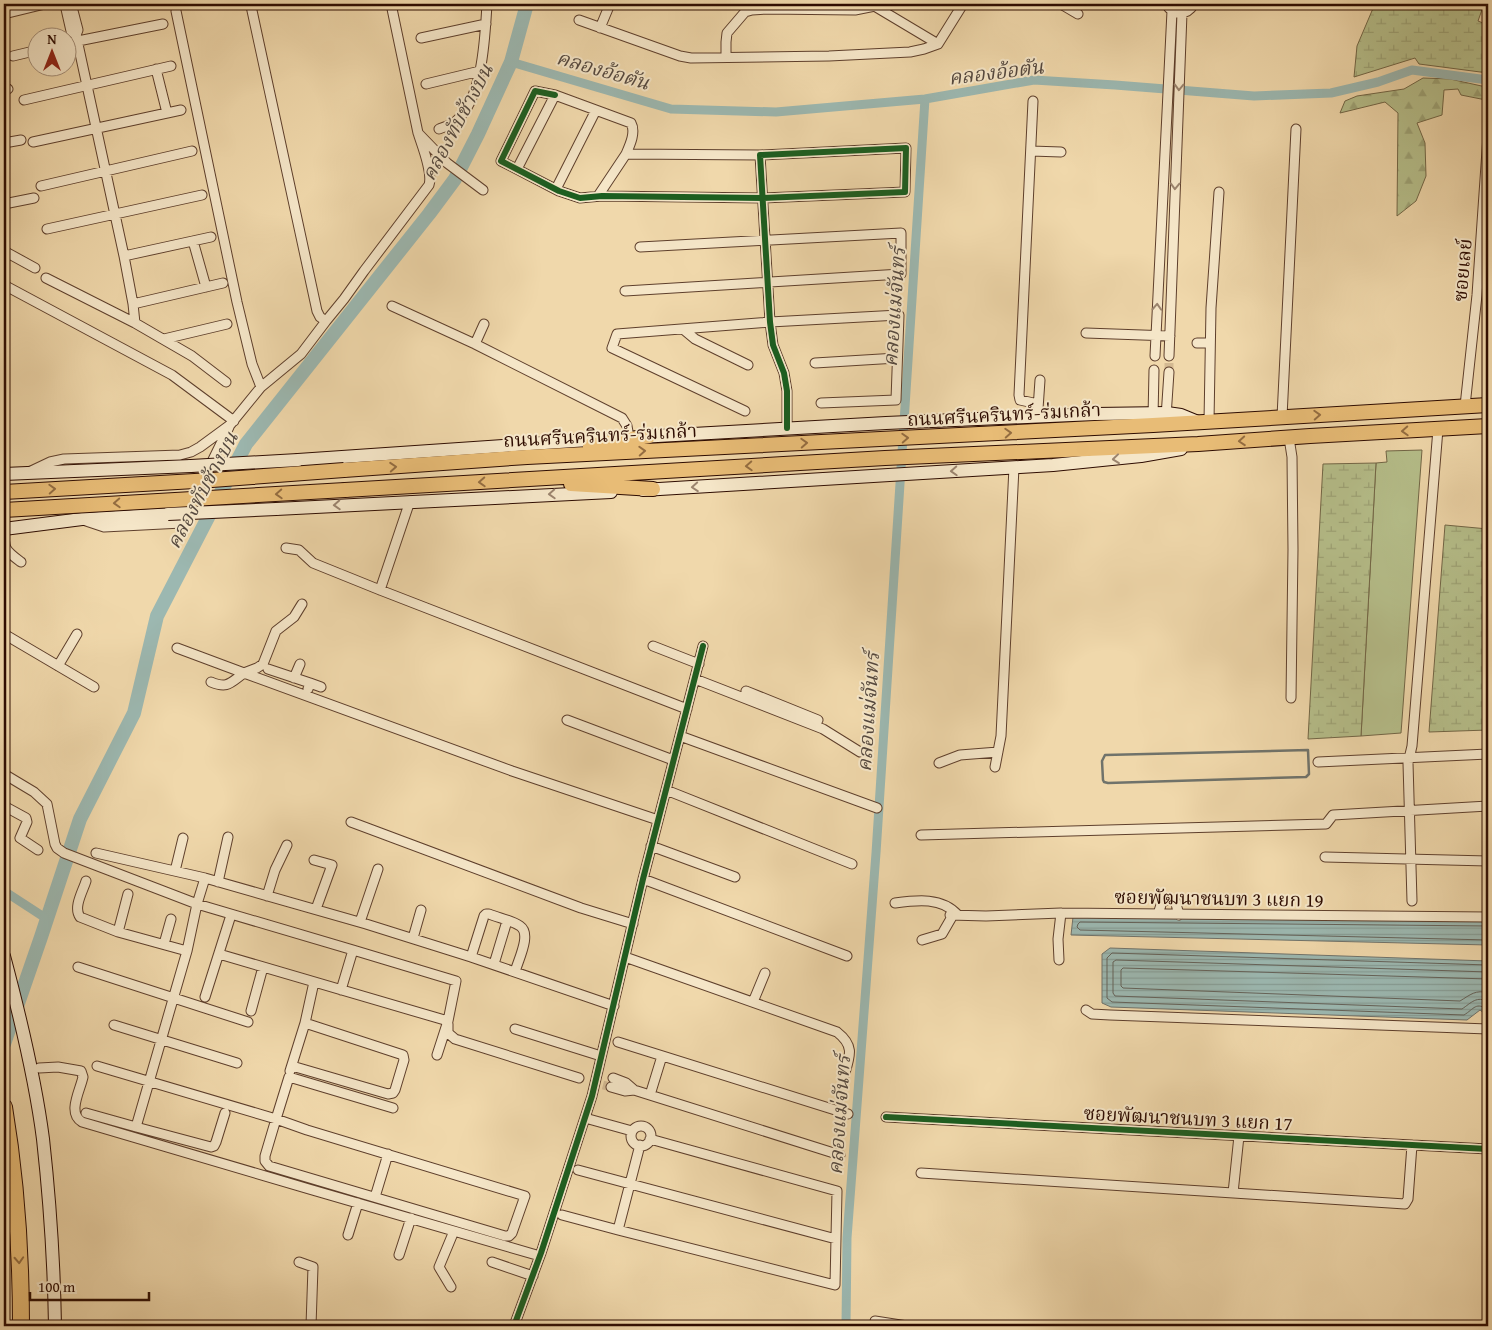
<svg xmlns="http://www.w3.org/2000/svg" width="1492" height="1330" font-family="'Gentium Book Plus','Noto Serif Thai',serif">
	<style>
		.grass { fill: #b6bf8b; stroke: #726646 }
		.forest { fill: url(#forest-firs); stroke: #726646 }
		.wetland { fill: url(#wetland-marsh); stroke: #726646 }
		.water { fill: url(#water-rules); stroke: #70736b }
		.lines { fill: none; stroke-linecap: round; stroke-linejoin: round }
		.shore { stroke: #656259; stroke-width: 1 }
		.stream { stroke: #70736b; stroke-width: 2.5 }
		.canal { stroke: #9cb8b1; stroke-width: 9 }
		.river { stroke: #9cb8b1; stroke-width: 14 }
		.minor-tunnel { stroke: #d3b992; stroke-width: 9; stroke-dasharray: 9 4.5; stroke-linecap: butt }
		.minor-casing { stroke: #5e3f2c; stroke-width: 11 }
		.secondary-casing { stroke: #2e0c01; stroke-width: 14 }
		.primary-casing { stroke: #2e0c01; stroke-width: 16 }
		.motorway-casing { stroke: #2e0c01; stroke-width: 18 }
		.minor { stroke: #f5e6c8; stroke-width: 9 }
		.secondary { stroke: #f5e6c8; stroke-width: 12 }
		.primary { stroke: #e8bc76; stroke-width: 14 }
		.motorway { stroke: #e8bc76; stroke-width: 16 }
		.secondary-bridge-casing { stroke: #2e0c01; stroke-width: 14; stroke-linecap: butt }
		.primary-bridge-casing { stroke: #2e0c01; stroke-width: 16; stroke-linecap: butt }
		.secondary-bridge { stroke: #f5e6c8; stroke-width: 12 }
		.primary-bridge { stroke: #e8bc76; stroke-width: 14 }
		.cycleway-casing { stroke: #f5e6c8; stroke-width: 9 }
		.cycleway { stroke: #1b5e20; stroke-width: 6 }
		.oneway { stroke: #9b846e }
		.oneway2 { stroke: #946d41 }
		.labels { text-anchor: middle; stroke-width: 4; stroke-linejoin: round; paint-order: stroke }
		.street-label { font-size: 19px; fill: #2e0c01; stroke: #f5e6c8 }
		.water-label { font-size: 20px; font-style: italic; fill: #54483f; stroke: #f5e6c8 }
	</style>
	<defs>
		<pattern id="forest-firs" width="22" height="20" patternUnits="userSpaceOnUse" patternTransform="scale(1.25)"><rect width="22" height="20" fill="#b6bf8b"/><path d="M5 1l3.5 6h-7zM16 11l3.5 6h-7z" fill="#9da376"/></pattern>
		<pattern id="wetland-marsh" width="20" height="14" patternUnits="userSpaceOnUse" patternTransform="scale(1.25)"><rect width="20" height="14" fill="#b6bf8b"/><path d="M1 5h8M5 5V1M11 12h8M15 12V8" fill="none" stroke="#9da376"/></pattern>
		<pattern id="water-rules" width="6" height="5" patternUnits="userSpaceOnUse" patternTransform="scale(1.25)"><rect width="6" height="5" fill="#9cb8b1"/><path d="M0 2.5h6" fill="none" stroke="#879d96"/></pattern>
	</defs>
	<rect width="100%" height="100%" fill="#f0d8ab"/>
	<filter id="stains"><feTurbulence type="fractalNoise" baseFrequency=".004" numOctaves="4"/><feColorMatrix values="0 0 0 0 .2 0 0 0 0 .09 0 0 0 0 .02 0 0 0 .5 -.17"/></filter>
	<radialGradient id="worn" r=".72"><stop offset=".6" stop-color="#630" stop-opacity="0"/><stop offset="1" stop-color="#630" stop-opacity=".3"/></radialGradient>
	<path class="grass" d="M1422,450l-21,283 -40,3 15,-273 11,-1 -1,-11z"/>
	<path class="forest" d="M1423,78l27,1 36,8v13l-25,-5 -3,-6 -14,1 -2,25 -25,8 8,20 1,33 -10,25 -19,15 1,-103 -13,-11 -45,11 5,-12 12,-5 47,-7z"/>
	<path class="wetland" d="M1305,4h179l-6,17 10,4v48l-69,-9 -4,-6 -61,19 3,-31 17,-40 -69,3z
		M1376,463l-15,273 -53,3 15,-275z
		M1445,525l43,4v201l-59,2z"/>
	<path class="water" d="M1073,917l415,4v24l-417,-10z
		M1110,948l378,13v55l-8,-6 -13,10 -356,-13 -9,-4v-49z"/>
	<g class="lines">
		<path class="shore" d="M1488,926l-408,-4 -2,2 -1,3 3,3 408,10
			M1488,965l-376,-12 -5,5v40l5,4 352,13c10,-6 12,-14 24,-5
			M1488,972l-372,-12 -3,2v31l2,3 347,13c9,-6 15,-14 26,-7
			M1488,979l-365,-11 -2,2v16l2,2 337,13c10,-6 16,-12 28,-8"/>
		<path class="stream" d="M1308,750l1,24 -3,3 -198,6 -4,-1 -1,-2 -1,-19 3,-6z"/>
		<path class="canal" d="M511,62l160,47 105,3 149,-13 109,-19 81,5 139,11 77,-3 47,-11 34,-12 76,10
			M4,891l43,28
			M846,1326l1,-88 29,-385 49,-754"/>
		<path class="river" d="M4,1044l37,-107 39,-118 54,-106 23,-97 89,-172 183,-230 26,-35 23,-45 33,-72 16,-58"/>
		<path class="minor-tunnel" d="M1169,372v-16
			M603,1085l8,2"/>
		<g class="minor-casing">
			<path id="minor" d="M391,4l27,129 29,30 36,27
				M871,4l67,40
				M1061,4l17,10
				M1166,4c7,12 21,12 28,0
				M251,6l66,305 3,6 6,4
				M66,9l5,22 5,4 2,-5 -6,-23
				M176,11l61,291 15,62 9,23
				M4,14l41,-10
				M579,20l101,36 11,2 138,-2 81,-4 14,-3 14,-5 25,-40
				M600,28l10,-24
				M76,35l48,221 9,48 2,19
				M421,38l65,-14
				M68,43l95,-19
				M13,56l25,-6
				M726,56v-14l1,-9 18,-21 7,-2 14,-1 89,1 20,-4
				M156,69l11,44
				M426,84l54,-13
				M4,90l4,-1
				M555,95l-20,-4 -34,70 58,30 21,7 22,-2 161,2 142,-6 1,-44 -146,7 10,167 3,23 11,28 3,18v37
				M24,100l147,-34
				M1033,101l-14,294 1,5 18,4
				M439,129c5,-2 12,-4 17,-8 27,-22 29,-85 31,-117
				M33,142l148,-32
				M4,143l17,-3
				M1031,151l30,1
				M517,169l38,-74 76,28c5,9 -1,22 -5,31
				M41,186l151,-35
				M556,189l40,-79
				M598,196l28,-42 134,1
				M4,204l30,-6
				M47,229l155,-34
				M193,241l13,46
				M4,251l31,17
				M124,256l87,-19
				M46,278l89,45 57,33 34,26
				M4,285l168,90 62,46
				M625,291l276,-17v-41l-261,14
				M133,304l90,-21
				M392,306l83,38 147,74 5,8 2,11
				M683,329l12,10 53,26
				M1086,333l84,3
				M164,339l63,-15
				M1197,343h13
				M475,344l9,-20
				M1155,356l17,-345
				M1169,356l13,-343
				M815,363l82,-5
				M1465,406l12,-111 11,-159
				M1038,409l2,-29
				M745,411l-133,-63 5,-14 153,-12 129,-7 -3,85 -75,3
				M1153,417l1,-47
				M1166,417l3,-45
				M1282,417l14,-288
				M1209,421l2,-113 8,-116
				M1289,438l3,19 1,92 -2,149
				M31,471l19,-9 14,-3 116,-4 11,-3 9,-5 30,-22 31,-38 40,-33 25,-33 18,-22 20,-28 65,-86c4,-13 -7,-39 -11,-52
				M86,521l18,6 78,-4 47,-96
				M4,529c0,21 1,21 17,33
				M286,548l13,2 14,13 67,27 307,119
				M380,590l30,-89
				M4,634l90,53
				M653,646l46,18
				M177,648l67,25 13,-5 6,-4 13,-33 18,-14 8,-13
				M58,666l19,-32
				M268,669l42,14
				M294,678l6,-14
				M695,679l128,50 37,23
				M211,682c17,7 19,1 33,-9l268,98 146,49
				M308,689l2,-6 11,4
				M746,691l72,29
				M567,720l106,40
				M680,736l197,72
				M1318,762l170,-8
				M939,763l21,-8 38,-3
				M995,767l6,-31 13,-269
				M4,774l30,18 13,12 8,40 2,4 7,5 133,51 156,46 -12,40
				M666,790l186,74
				M4,806l22,12 1,4 -7,16 18,12
				M351,822l230,86 52,16
				M921,835l405,-11 7,-9 155,-9
				M651,846l84,31
				M96,853l109,25 161,46 105,33 143,49
				M1325,857l163,4
				M314,860l18,5 -16,44
				M175,871l8,-33
				M643,879l204,77
				M86,881c-3,10 -13,26 -6,36l38,15 69,19
				M218,882l10,-45
				M267,896l8,-26 12,-25
				M1412,901l-4,-138 4,-17 26,-317
				M895,903c22,-3 47,-6 63,12
				M1158,914l4,-12 3,-2h10l4,15
				M950,915l36,1 75,-3 427,4
				M360,922l18,-53
				M118,932l10,-38
				M413,938l8,-28
				M922,940l20,-6 11,-19
				M164,944l7,-25
				M353,950l103,31 -8,40 -11,34
				M219,954l229,67
				M471,957l13,-41 2,-2h3c10,4 22,6 31,12 12,8 -2,34 -5,46
				M625,957l212,75c18,14 13,24 7,44
				M1059,960l-1,-21 3,-26
				M494,964l13,-43
				M78,967l170,55
				M205,997l26,-82
				M753,1002l12,-29
				M1086,1010l6,4 18,1 378,14
				M251,1011l12,-44
				M448,1024v9l7,6 124,39
				M114,1025l123,38
				M515,1029l86,27
				M618,1042l230,72
				M97,1066l179,53 13,-42 104,31
				M292,1066l96,28 5,-1 2,-3 9,-30 -1,-5 -98,-32
				M39,1068l19,-1 23,4 2,6c-3,14 -16,36 -1,45l227,67 231,67
				M290,1071l15,-48 9,-41
				M611,1087l14,4 9,-1 -8,-7 -13,-5
				M634,1090l206,65
				M650,1095l12,-39
				M86,1113l50,14 51,-176 10,-47 8,-26
				M886,1117l602,32
				M585,1118l47,13
				M276,1119l31,11 218,66 -13,37 -3,3h-4l-236,-70 -4,-5v-5z
				M631 1136a10 10 0 1 1 20 0a10 10 0 1 1-20 0Z
				M136,1127l75,20 3,-1 2,-4 9,-29
				M578,1170l258,69
				M921,1173l484,31 3,-5 4,-54
				M1233,1193l6,-57
				M375,1197l13,-43
				M562,1215l56,15 217,55 2,-94 -187,-52
				M618,1230l22,-85
				M348,1235l10,-32
				M399,1255l12,-37
				M299,1262l14,5 -2,59
				M492,1262l41,14
				M451,1287l-12,-20 15,-36
				M875,1321l32,5
				M514,1326l27,-73 51,-157 51,-217 60,-233"/>
		</g>
		<g class="secondary-casing">
			<path id="secondary" d="M640,437l246,-14 209,-9 72,-1 14,2 17,7
				M298,460l305,-21
				M4,474l187,-8
				M643,490l410,-25 88,-9 40,-7
				M276,509l335,-17
				M4,529l78,-10 86,-5
				M4,956c16,60 31,121 39,183 7,63 11,125 12,187"/>
		</g>
		<g class="primary-casing">
			<path id="primary" d="M590,446l59,-10
				M344,470l183,-13 626,-32 335,-20
				M571,484l82,5
				M345,490l540,-32 313,-14 112,-8 178,-10"/>
		</g>
		<g class="motorway-casing">
			<path id="motorway" d="M4,1107c12,72 17,146 17,219"/>
		</g>
		<use href="#minor" class="minor"/>
		<use href="#secondary" class="secondary"/>
		<use href="#primary" class="primary"/>
		<use href="#motorway" class="motorway"/>
		<g class="secondary-bridge-casing">
			<path id="secondary-bridge" d="M191,466l107,-6
				M168,514l108,-5"/>
		</g>
		<g class="primary-bridge-casing">
			<path id="primary-bridge" d="M4,492l208,-12 132,-10
				M4,510l341,-20"/>
		</g>
		<use href="#secondary-bridge" class="secondary-bridge"/>
		<use href="#primary-bridge" class="primary-bridge"/>
		<g class="cycleway-casing">
			<path id="cycleway" d="M555,95l-20,-4 -34,70 58,30 21,7 22,-2 161,2 142,-6 1,-44 -146,7 10,167 3,23 11,28 3,18v37
				M886,1117l602,32
				M514,1326l27,-73 51,-157 51,-217 60,-233"/>
		</g>
		<use href="#cycleway" class="cycleway"/>
	</g>
	<defs><path id="oneway-chevron" d="M-2-3.5L2.5 0L-2 3.5" fill="none" stroke-width="1.6" stroke-linecap="round" stroke-linejoin="round" transform="scale(1.25)"/></defs>
	<g class="oneway">
		<use href="#oneway-chevron" transform="translate(1179 87) rotate(92)"/>
		<use href="#oneway-chevron" transform="translate(1175 186) rotate(92)"/>
		<use href="#oneway-chevron" transform="translate(1157 307) rotate(-87)"/>
		<use href="#oneway-chevron" transform="translate(1116 459) rotate(174)"/>
		<use href="#oneway-chevron" transform="translate(954 471) rotate(177)"/>
		<use href="#oneway-chevron" transform="translate(695 487) rotate(176)"/>
		<use href="#oneway-chevron" transform="translate(552 494) rotate(177)"/>
		<use href="#oneway-chevron" transform="translate(337 505) rotate(177)"/>
	</g>
	<g class="oneway2">
		<use href="#oneway-chevron" transform="translate(1317 415) rotate(-3)"/>
		<use href="#oneway-chevron" transform="translate(1405 431) rotate(177)"/>
		<use href="#oneway-chevron" transform="translate(1008 433) rotate(-3)"/>
		<use href="#oneway-chevron" transform="translate(905 438) rotate(-3)"/>
		<use href="#oneway-chevron" transform="translate(1242 441) rotate(176)"/>
		<use href="#oneway-chevron" transform="translate(804 443) rotate(-3)"/>
		<use href="#oneway-chevron" transform="translate(642 451) rotate(-3)"/>
		<use href="#oneway-chevron" transform="translate(749 466) rotate(177)"/>
		<use href="#oneway-chevron" transform="translate(393 467) rotate(-4)"/>
		<use href="#oneway-chevron" transform="translate(482 482) rotate(177)"/>
		<use href="#oneway-chevron" transform="translate(52 489) rotate(-3)"/>
		<use href="#oneway-chevron" transform="translate(279 494) rotate(177)"/>
		<use href="#oneway-chevron" transform="translate(117 503) rotate(177)"/>
		<use href="#oneway-chevron" transform="translate(19 1260) rotate(87)"/>
	</g>
	<g class="labels">
		<g class="street-label">
			<text transform="translate(1462 270) rotate(-85)" y="7">ซอยเลย์</text>
			<text transform="translate(1004 414) rotate(-3)" y="7">ถนนศรีนครินทร์-ร่มเกล้า</text>
			<text transform="translate(600 435) rotate(-3)" y="7">ถนนศรีนครินทร์-ร่มเกล้า</text>
			<text transform="translate(1219 898) rotate(1)" y="7">ซอยพัฒนาชนบท 3 แยก 19</text>
			<text transform="translate(1188 1118) rotate(3)" y="7">ซอยพัฒนาชนบท 3 แยก 17</text>
		</g>
		<g class="water-label">
			<text transform="translate(603 70) rotate(16)" y="7">คลองอ้อตัน</text>
			<text transform="translate(996 72) rotate(-7)" y="7">คลองอ้อตัน</text>
			<text transform="translate(457 122) rotate(-62)" y="7">คลองทับช้างบน</text>
			<text transform="translate(894 307) rotate(-86)" y="7">คลองแม่จันทร์</text>
			<text transform="translate(202 490) rotate(-62)" y="7">คลองทับช้างบน</text>
			<text transform="translate(868 712) rotate(-86)" y="7">คลองแม่จันทร์</text>
			<text transform="translate(839 1115) rotate(-86)" y="7">คลองแม่จันทร์</text>
		</g>
	</g>
	<rect width="1492" height="1330" fill="none" stroke="#f0d8ab" stroke-width="20"/>
	<rect x="5" y="5" width="1482" height="1320" fill="none" stroke="#2e0c01" stroke-width="2.5"/>
	<rect x="10" y="10" width="1472" height="1310" fill="none" stroke="#2e0c01"/>
	<g transform="translate(52 52)"><circle r="24" fill="#f5e6c8" stroke="#a58f78"/>
	<path d="M0-4L9 19L0 12L-9 19Z" fill="#8f2418"/>
	<text y="-8" font-size="14" font-weight="bold" text-anchor="middle" fill="#2e0c01">N</text>
	</g>
	<path d="M30 1292v8h119v-8" fill="none" stroke="#2e0c01" stroke-width="2.5"/>
	<text x="38" y="1292" font-size="15" fill="#2e0c01" stroke="#f5e6c8" stroke-width="4" paint-order="stroke">100 m</text>
	<rect width="100%" height="100%" filter="url(#stains)"/>
	<rect width="100%" height="100%" fill="url(#worn)"/>
</svg>
